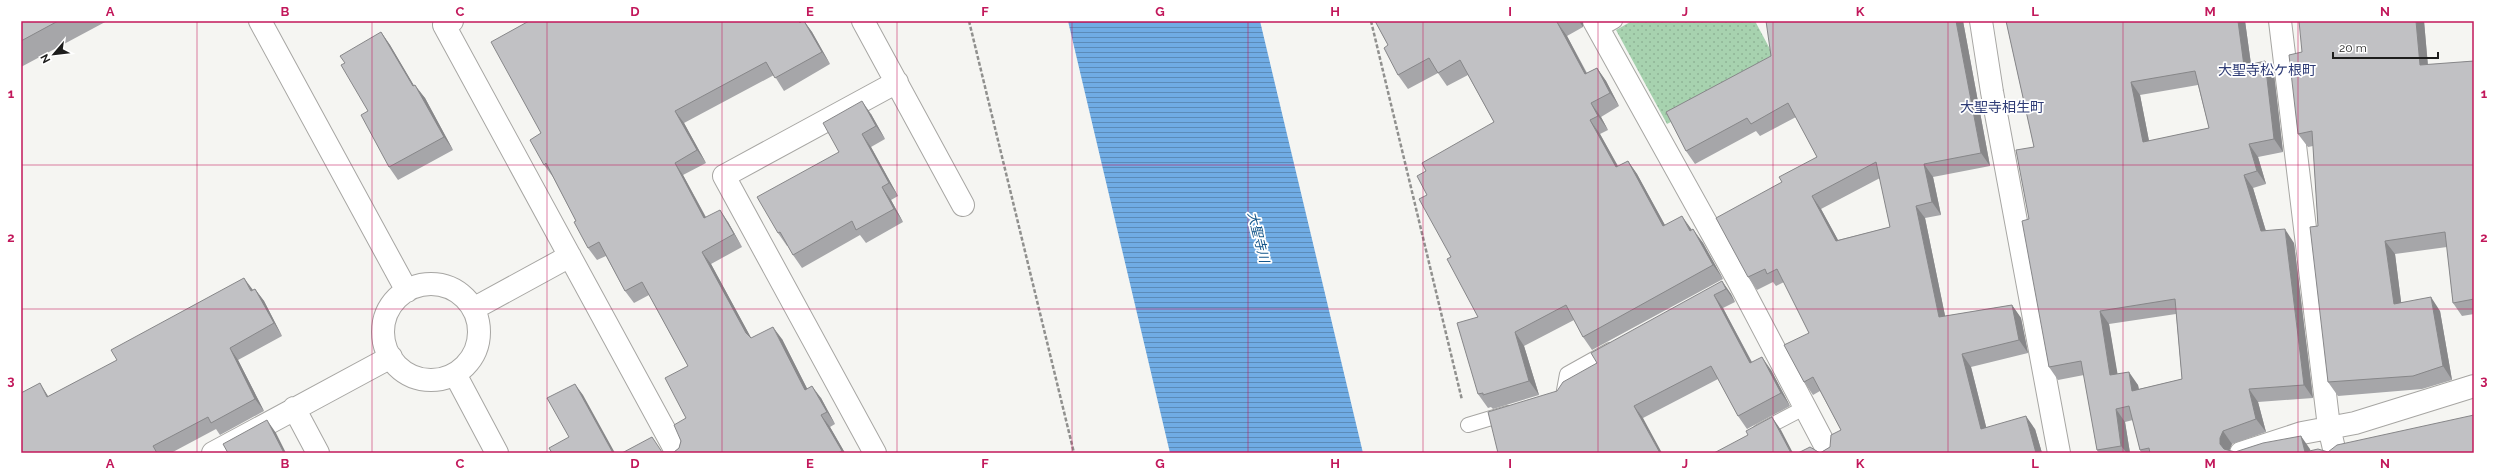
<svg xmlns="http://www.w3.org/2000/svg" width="2495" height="474" font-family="Raleway,'Noto Sans JP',sans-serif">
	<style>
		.park { fill: url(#park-dots) }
		.water { fill: url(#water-rules) }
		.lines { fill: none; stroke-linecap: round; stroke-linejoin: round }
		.lane-casing { stroke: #a7a6a3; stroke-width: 16 }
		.street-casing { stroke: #a7a6a3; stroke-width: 24 }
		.path { stroke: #90908e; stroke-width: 2.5; stroke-dasharray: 4 2; stroke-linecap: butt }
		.lane { stroke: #fff; stroke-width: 14 }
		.street { stroke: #fff; stroke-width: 22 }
		.wall { fill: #a6a6a9; fill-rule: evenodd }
		.shaded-wall { fill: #878789 }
		.building { fill: #c1c1c4; stroke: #878789; fill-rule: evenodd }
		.grid { fill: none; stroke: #c2185b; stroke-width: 1; stroke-opacity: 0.55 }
		.labels { text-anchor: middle; stroke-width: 3.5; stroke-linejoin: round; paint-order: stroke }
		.water-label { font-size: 13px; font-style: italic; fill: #13568a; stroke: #fff }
		.quarter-label { font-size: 14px; fill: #2f3c76; stroke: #fff }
		.neatline { fill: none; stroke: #c2185b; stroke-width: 1.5 }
		.grid-label { font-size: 13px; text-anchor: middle; font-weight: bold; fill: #c2185b }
	</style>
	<defs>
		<pattern id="park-dots" width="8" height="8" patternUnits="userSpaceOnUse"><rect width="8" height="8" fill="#a7d2af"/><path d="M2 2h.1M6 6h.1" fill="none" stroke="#8fb496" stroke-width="1.8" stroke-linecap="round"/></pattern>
		<pattern id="water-rules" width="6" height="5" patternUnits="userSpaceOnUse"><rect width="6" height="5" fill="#70ace4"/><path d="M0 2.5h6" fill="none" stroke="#5b8bb8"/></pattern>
	</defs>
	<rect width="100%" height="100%" fill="#f5f5f2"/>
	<path class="park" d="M1632,21h123l24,45 -112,58 -51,-94z"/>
	<path class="water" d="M1068,21h192l103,432h-193z"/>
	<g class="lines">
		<g class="lane-casing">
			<path id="lane" d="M1599,30l16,-9
				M1561,397l2,-1 4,-22 43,-24
				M1468,425l40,-12
				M1760,431l44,-23"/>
		</g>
		<g class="street-casing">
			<path id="street" d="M260,21l147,270
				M452,21l-8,4 233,428
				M863,21l100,184
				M1594,21l144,259 91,173
				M1981,21l11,71 67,361
				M2280,21l49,406 6,26
				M383 332a48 48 0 1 1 96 0a48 48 0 1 1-96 0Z
				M473,309l97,-53
				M455,374l42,79
				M294,408l24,45
				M213,453l178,-96
				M875,453l-151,-277 173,-94
				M2241,453l61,-20 53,-10 119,-37"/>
		</g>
		<path class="path" d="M969,21l105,432
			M1371,21l91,379"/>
		<use href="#lane" class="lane"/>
		<use href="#street" class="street"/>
	</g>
	<path class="wall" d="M21,21h86l-86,46z
		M529,21h271l1,1 3,-1 8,11 18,32 -46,27 -10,-16 -90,48 22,40 -23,12 23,42 22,5 14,25 -31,17 40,74 31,1 25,50 14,9 14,26 -5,3 15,26h-223l40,-1h12l5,-4 7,-30 2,-52 -39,-71 -15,8 -9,-12 -19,-35 -9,4 -9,-12 -12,-27 -23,-44 -9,-12 -3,-32z
		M1375,21h208v6l-16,9 20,37 10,-5 9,13 13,25 -18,11 7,13 -8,4 18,32 10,-5 9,13 28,51 27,5 11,13 20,36 -131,71 -9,-13 -9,-17 -50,26 15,49 -46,14 -2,-2 -3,1 -10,-14v-77l-27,-60 -24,-62 -1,-24 68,-49 -26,-47 -21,11 -9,-13 -30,16 -10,-14 -10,-30z
		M1963,21l27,145 -57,11 8,38 -16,3 20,98 67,-11 9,13 7,35 -57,14 15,60 49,2 7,24h-244h22l10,-6 11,-17 -21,-39 -7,4 -9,-13 5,-49 -25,-51 -8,4 -3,-4 -16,8 -9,-13 34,-95 35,-25 -21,-40 -36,19 -4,-5 -61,33 -9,-13 -20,-39zM1880,178l10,49 -52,13 -17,-31z
		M2006,21h239l6,43 14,-3 9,13 9,78 -25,5 8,27 -13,4 13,43 28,12 19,155 -55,4 8,30 -34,12 -3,7 6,1 75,-3v2l18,1 146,1h-332l-2,-3 -7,-30 -8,2 5,31h-31l-2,-3 -13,-75 -26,5 -9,-13 -20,-148 5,-72zM2198,85l11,43 -60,13 -9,-46zM2176,314l6,65 -43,10 -1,-4 -21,-11 -8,-50z
		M2424,21l4,44 46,-4v253l-12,2 -9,-13 -6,-56 -52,7 6,48 39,9 12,69 -30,9 -84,7 -10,-14 -15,-236 -5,1 -10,-13 4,-82z
		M381,32l9,13 24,41 11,12 28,52 -55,30 -9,-13 -21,-56 -23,-48z
		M871,114l14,25 -14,8 27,49 -7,4 12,22 -37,21 -6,-8 -58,33 -9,-13 -5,-9h-1l-9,-13 61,-81z
		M1722,281l9,13 4,8 -12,6 29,54 19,8 19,36 -43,23 -9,-13 -20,-37 -75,39 -86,-27 40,-28z
		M255,289l9,12 18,35 -44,24 26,51 -44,24 -4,-6 -45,24h-150l28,-57z"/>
	<path class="shaded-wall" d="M804,21l8,11 18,32 -8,-12z
		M1579,21h4v6z
		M1956,21h7l27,145 -9,-13z
		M2238,21h7l8,58 -9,-13z
		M2416,21h8l5,58 -9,-14z
		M1557,22l10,14 27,52 -9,-14z
		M381,32l9,13 32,54 -9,-13z
		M2265,61l9,13 9,78 -9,-13z
		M1597,68l9,13 13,25 -9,-13z
		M2131,82l9,13 12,61 -9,-14z
		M415,85l10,13 28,52 -9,-13z
		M862,101l9,13 14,25 -9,-13z
		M1591,103l10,14 7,13 -10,-14z
		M675,111l9,12 22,40 -9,-13z
		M1590,120l10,14 26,47 -10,-14z
		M862,134l9,13 27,49 -9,-13z
		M2249,144l9,13 8,27 -9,-13z
		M1628,161l9,13 36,66 -10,-14z
		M675,163l8,12 30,56 -9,-13z
		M1924,164l9,13 8,38 -9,-13z
		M2244,175l9,13 17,57 -9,-14z
		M882,187l9,13 12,22 -9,-13z
		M1812,196l9,13 24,44 -9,-12z
		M1916,206l9,12 23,112 -9,-13z
		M720,210l8,12 14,25 -8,-13z
		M1682,216l10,14 -2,1z
		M1693,229l10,14 20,36 -10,-14z
		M2285,229l9,14 19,155 -9,-13z
		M2385,241l10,13 8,63 -9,-13z
		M702,252l9,12 44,81 -9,-12z
		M244,278l9,12 -2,1z
		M1722,281l9,13 4,8 -9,-13z
		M255,289l9,12 18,35 -8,-13z
		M1714,295l9,13 36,68 -9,-13z
		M2431,297l9,14 12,69 -9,-14z
		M2012,305l9,13 7,35 -9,-13z
		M2100,311l9,13 11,64 -10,-13z
		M773,327l9,12 32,63 -9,-12z
		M1515,332l9,14 15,49 -10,-14z
		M230,348l8,12 26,51 -9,-12z
		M1962,354l9,13 19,75 -9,-13z
		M1762,357l9,13 19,36 -9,-13z
		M2129,372l9,13 3,19 -9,-13z
		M40,383l8,13 8,14 -9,-13z
		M575,384l8,11 32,58h-2z
		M812,386l9,12 14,26 -8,-12z
		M2249,389l9,13 8,30 -10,-13z
		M1634,406l9,12 19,35h-2z
		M2116,409l9,13 5,31h-3l-6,-7z
		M821,415l9,12 15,26h-1l-2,-2z
		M2026,416l9,13 7,24h-6z
		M1772,417l9,13 12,23h-2z
		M267,420l9,13 10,20h-2z
		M2223,431l9,13 -3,7 -3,2 -6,-9v-6z
		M2301,436l9,13 1,4h-6z"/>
	<path class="building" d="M21,21h37l-37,20z
		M529,21h270l1,2 2,-2h2l18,31 -47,26 -9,-16 -91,49 22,39 -22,13 29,55 16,-8 14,24 -32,18 44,81 5,5 22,-11 32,63 7,-4 15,26 -6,3 21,36 -4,2h-216l30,-16 10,15h12l5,-4 2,-7 -7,-16 12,-7 -21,-40 23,-12 -46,-84 -17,9 -26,-49 -11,6 -14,-26 2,-1 -30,-58 -2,2 -14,-25 11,-7 -50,-91z
		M1375,21h184l-2,1 28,52 12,-6 13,25 -19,10 7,13 -8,4 26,47 12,-6 35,65 19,-10 8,15 3,-2 20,36 -130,72 -17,-32 -51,27 14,49 -46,14v-2l-5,1 -21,-71 21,-6 -31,-58 4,-2 -32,-58 8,-4 -10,-19 9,-5 -4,-8 72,-41 -34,-62 -22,13 -9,-15 -31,17 -14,-27 4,-3z
		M1766,21h190l25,132 -57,11 8,38 -16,4 23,111 73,-12 7,35 -57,14 19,75 45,-13 10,37h-238l12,-6 10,6 10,-6 1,-12 10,-5 -28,-53 -9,5 -20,-37 25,-12 -32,-64 -10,5 -2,-5 -17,8 -32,-59 66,-36 -3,-5 38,-20 -29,-54 -37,21 -4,-6 -61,33 -20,-39 105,-56zM1876,162l14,65 -54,14 -24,-45z
		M2006,21h232l6,45 21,-5 9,78 -25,5 8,27 -13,4 17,56 24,-2 19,156 -55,4 7,30 -33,12 -3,7v6l4,5 11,3 28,-9 38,-7 4,16 13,-3 10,3 9,-7 137,-30v38h-324l-1,-5 -9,2 -11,-44 -13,3 5,37 -24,4 -16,-89 -32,6 -27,-146 7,-2 -13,-69 18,-3zM2195,71l14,57 -66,14 -12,-60zM2175,299l7,80 -50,12 -3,-19 -19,3 -10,-64z
		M2299,21h117l4,44 54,-4v238l-21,4 -8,-71 -60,9 9,63 37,-7 12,69 -30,10 -85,6 -18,-155 8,-1 -6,-95 -14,3 -9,-79 13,-3z
		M381,32l32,54 2,-1 29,52 -55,30 -28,-52 7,-4 -27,-46 4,-2 -5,-7z
		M862,101l14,25 -14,8 27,49 -7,4 12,22 -38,21 -4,-9 -59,34 -13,-23 -2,1 -21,-36 82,-45 -16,-29z
		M244,278l7,13 4,-2 19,34 -44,25 25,51 -44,24 -3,-6 -55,29 4,7h-136v-60l19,-10 7,14 70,-37 -6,-10z
		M1722,281l4,8 -12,6 36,68 12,-6 19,36 -43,23 -27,-50 -77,40 26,47h-162l-10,-41 69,-21 6,-9 34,-19 -6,-10z
		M575,384l38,69h-61l-3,-5 20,-11 -22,-39z
		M1772,417l19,36h-77l34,-18 -2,-4z
		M267,420l17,33h-56l-5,-9z"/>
	<path class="grid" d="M197,21v432M372,21v432M547,21v432M722,21v432M897,21v432M1072,21v432M1248,21v432M1423,21v432M1598,21v432M1773,21v432M1948,21v432M2123,21v432M2298,21v432M21,165h2453M21,309h2453"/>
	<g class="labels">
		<g class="water-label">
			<text transform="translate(1259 237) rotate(76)" y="5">大聖寺川</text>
		</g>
		<g class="quarter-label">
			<text x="2267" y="75">大聖寺松ケ根町</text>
			<text x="2002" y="112">大聖寺相生町</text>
		</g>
	</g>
	<rect width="2495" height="474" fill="none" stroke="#ffffff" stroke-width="44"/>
	<g transform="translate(54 54) rotate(242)" stroke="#ffffff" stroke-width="3" paint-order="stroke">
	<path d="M0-3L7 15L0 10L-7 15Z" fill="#1d1d1c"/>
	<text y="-6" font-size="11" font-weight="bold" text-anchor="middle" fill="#1d1d1c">N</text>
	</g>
	<path d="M2333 52v6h105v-6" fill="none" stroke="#1d1d1c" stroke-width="2"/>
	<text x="2339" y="52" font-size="12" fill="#1d1d1c" stroke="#ffffff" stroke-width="3" paint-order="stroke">20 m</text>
	<rect x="22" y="22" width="2451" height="430" class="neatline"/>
	<g class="grid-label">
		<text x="110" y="16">A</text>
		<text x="285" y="16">B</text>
		<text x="460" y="16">C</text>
		<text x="635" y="16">D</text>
		<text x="810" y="16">E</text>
		<text x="985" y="16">F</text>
		<text x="1160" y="16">G</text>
		<text x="1335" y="16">H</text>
		<text x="1510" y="16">I</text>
		<text x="1685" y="16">J</text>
		<text x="1860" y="16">K</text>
		<text x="2035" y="16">L</text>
		<text x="2210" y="16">M</text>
		<text x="2385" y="16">N</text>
		<text x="11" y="98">1</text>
		<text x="2484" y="98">1</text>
		<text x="11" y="242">2</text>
		<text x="2484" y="242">2</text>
		<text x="11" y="385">3</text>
		<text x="2484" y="385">3</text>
		<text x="110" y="468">A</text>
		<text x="285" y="468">B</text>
		<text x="460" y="468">C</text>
		<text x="635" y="468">D</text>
		<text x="810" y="468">E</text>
		<text x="985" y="468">F</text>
		<text x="1160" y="468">G</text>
		<text x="1335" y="468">H</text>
		<text x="1510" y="468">I</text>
		<text x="1685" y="468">J</text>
		<text x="1860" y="468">K</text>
		<text x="2035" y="468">L</text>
		<text x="2210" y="468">M</text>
		<text x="2385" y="468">N</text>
	</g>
</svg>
